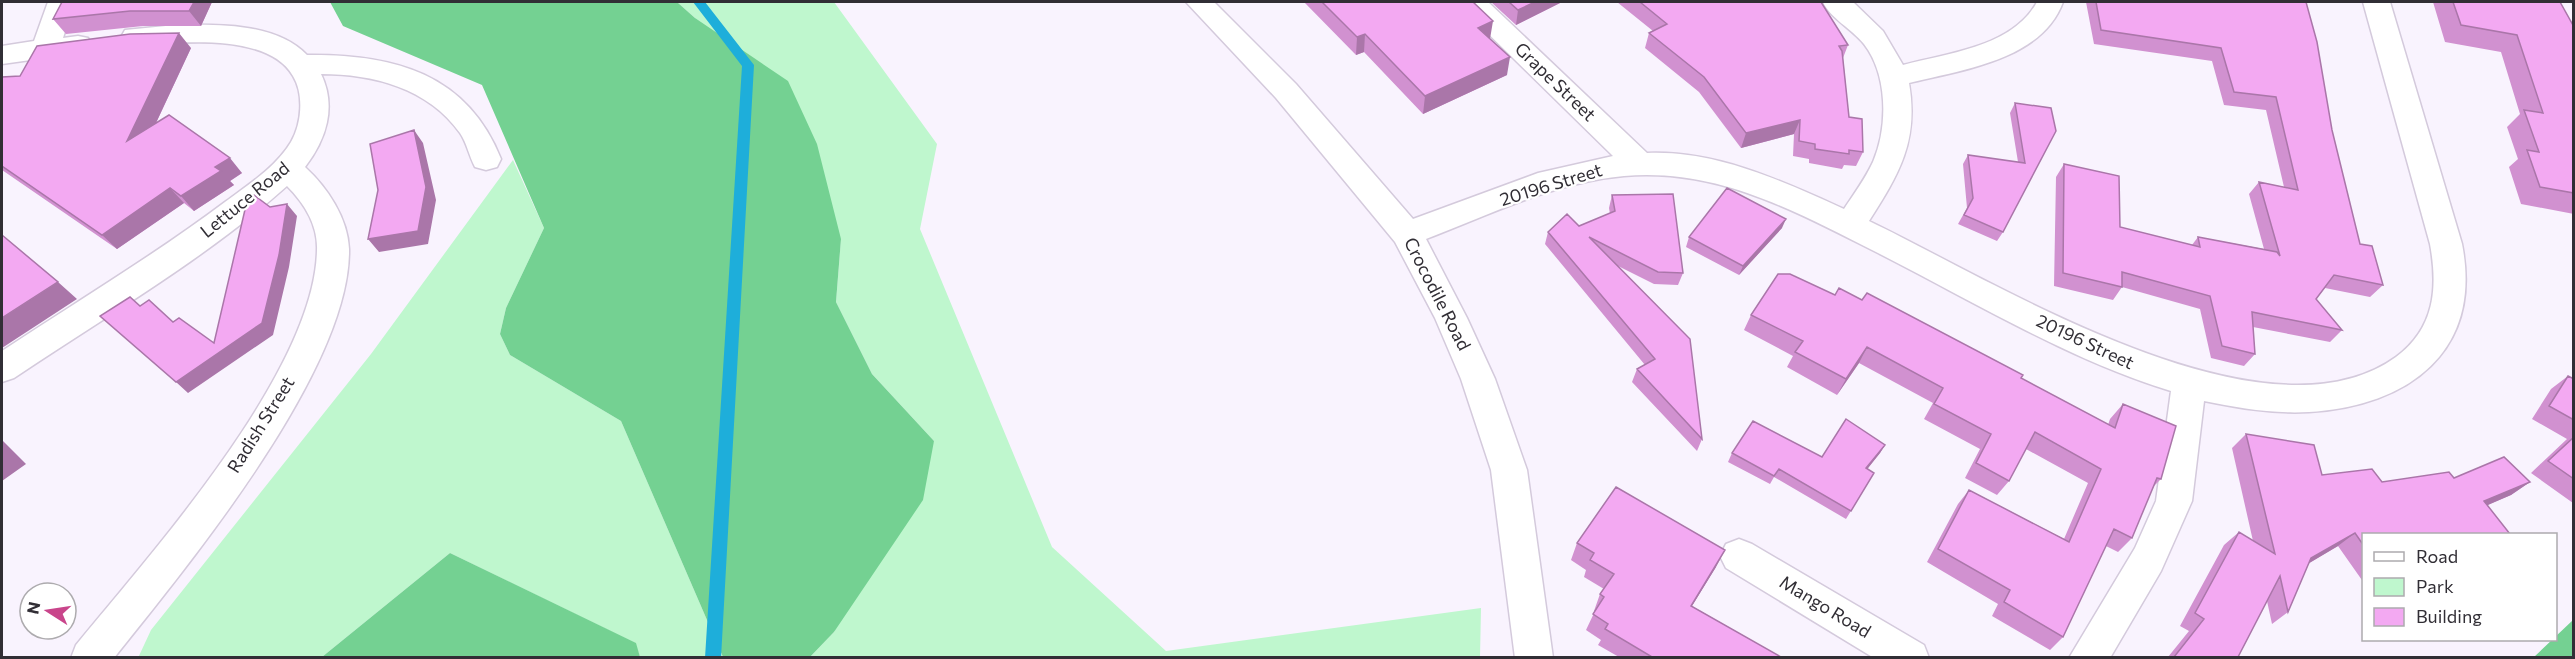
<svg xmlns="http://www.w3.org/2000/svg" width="2575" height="659" font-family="Commissioner,sans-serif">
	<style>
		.green { fill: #bff7ce }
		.forest { fill: #74d192 }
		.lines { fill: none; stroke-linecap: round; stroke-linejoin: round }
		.stream { fill: #1eaeda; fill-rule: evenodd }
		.minor-casing { stroke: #d4cadc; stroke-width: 3 }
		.minor { fill: #fff; fill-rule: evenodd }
		.wall { fill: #d191d0 }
		.shaded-wall { fill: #aa76a9 }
		.building { fill: #f3a9f2; stroke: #aa76a9; stroke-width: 1.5 }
		.labels { text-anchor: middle; stroke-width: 4.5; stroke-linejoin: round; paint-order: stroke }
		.street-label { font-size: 18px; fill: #312e35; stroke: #fff }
	</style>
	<rect width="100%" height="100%" fill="#f9f3fe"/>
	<path class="green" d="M677,2h157l103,142 -17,85 132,318 114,104 315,-43 -1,49h-670l24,-25 100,-191 -62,-67 -36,-72 5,-63 -146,-221z
		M513,160l31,68 -38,80 -6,26 10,21 111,66 102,236h-83l-5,-14 -185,-90 -128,104 -184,1 13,-28 220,-276z"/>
	<path class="forest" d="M330,2h347l18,16 93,63 29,63 24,95 -5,63 36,72 62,67 -11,59 -89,132 -24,25h-87l-102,-236 -111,-66 -10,-21 6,-26 38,-80 -62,-143 -139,-59z
		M450,553l186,90 4,14h-318z
		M2573,620v37h-39z"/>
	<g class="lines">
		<path class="stream" d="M693,2h12l49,63 -33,593h-16l37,-592z"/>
		<g class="minor-casing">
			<path id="minor" d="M48,2h26l-11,36 15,-2 10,2 4,7 -4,7 -86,12v-18l32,-5z
				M1186,2h28l82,82 117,135 125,-46 75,-17 -151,-148 -3,-6h29l159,151c69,-3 135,28 197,56 10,-15 21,-30 29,-47 15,-35 15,-87 -9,-118 -12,-15 -34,-26 -41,-42h30l30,29 20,34c45,-12 110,-18 134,-63h26c-21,58 -101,68 -154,81 10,58 -10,91 -40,138 124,59 395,231 527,136 39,-29 42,-69 34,-113l-67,-242h27l72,242c21,107 -53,162 -153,168 -36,2 -71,-4 -105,-11l-12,100 -31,70 -51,87h-41l66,-110 21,-47 15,-110c-104,-32 -198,-90 -295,-139 -82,-41 -158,-84 -252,-76 -69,6 -135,39 -198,63l41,79 28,61 32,91 26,188h-38l-24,-188 -30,-91 -26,-61 -40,-76 -119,-144z
				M176,25c42,-1 100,-2 131,30 86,-1 160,18 194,104l-4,8 -11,3 -11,-3c-6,-11 -8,-24 -15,-34 -32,-45 -87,-59 -139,-59 16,33 5,66 -16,93 22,20 43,51 44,82 2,120 -161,316 -235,409h-43l5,-13c76,-93 239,-274 241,-395 1,-25 -13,-47 -30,-64 -83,74 -181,130 -273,192l-12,4v-31c74,-49 151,-95 223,-149 23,-17 51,-35 66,-60 11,-19 13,-48 2,-66 -25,-44 -116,-34 -158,-30l-10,-2 -4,-7 4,-7z
				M1739,539l13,5 172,101 5,13h-55l-148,-90 -6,-12 6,-12z"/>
		</g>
		<use href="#minor" class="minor"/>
	</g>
	<path class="wall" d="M212,2l-11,24h-58l-77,8 -13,-15z
		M1304,2h169l34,73 -84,39 -59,-62 -8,3z
		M1491,2h71l-46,23z
		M1617,2h204l27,43 -5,13 6,59 14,35 -7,14 -12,-1 -2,4 -33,-6v-4l-16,-3 1,-22 -53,14 -42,-56 -54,-44 4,-15 4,-2z
		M2086,2h220l26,128 28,114 23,41 -13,12 -45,-9 -9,11 26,31 -12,12 -77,-15 2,27 -11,12 -33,-8 -11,-49 -78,-22 -9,13 -59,-14 2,-109 8,-13 56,63 72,18 6,-8 66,12 -15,-55 10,-12 25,5 -18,-77 -42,-5 -12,-44 -118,-17z
		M2433,2h127l14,25v187l-53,-10 -12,-37 9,-8 -11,-32 13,-13 -19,-62 -56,-10z
		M191,48l-35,75 86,50 -12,8 4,4 -40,26 -10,-8 -67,46 -115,-79v-93l18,-1z
		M2015,103l36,5 -48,124 -6,9 -39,-17 9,-16 -4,-44 5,-9 50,7 -8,-49z
		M1612,195l71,78 -5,12 -24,-1 -36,-18 84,173 -5,12 -65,-69 5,-13 8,-4 -100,-121 3,-12 31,-6 31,-12 -1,-6z
		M1782,228l-43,47 -53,-28 3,-10z
		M1835,295l27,5 159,78 87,47 2,-6 13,-15 38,75 -8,8 -21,51 -14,14 -12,-6 -43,91 -13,13 -58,-34 6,-12 -71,-42 31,-58 11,-14 95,49 24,-56 -62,-34 -17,32 -12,14 -32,-17 15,-29 -56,-30 9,-16 -74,-40 -22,32 -50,-28 6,-11 -49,-26 7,-15z
		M2568,376l6,3 -1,124 -42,-30 36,-34 -35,-20 19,-30z
		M2246,434l76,41 60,7 72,-4 76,4 -19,13 -24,10 -123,29v49l-26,-37 -29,17 -21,49 -16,12 -5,-23 -29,56h-70l21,-26 -9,-5 44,-81 15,-13 14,9 -21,-93z
		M1885,445l-5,8 -13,16 7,4 -28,46 -72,-42 -4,7 -42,-22 4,-9 90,4z
		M1577,543l139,24 -24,39 89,51h-162l-21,-12 3,-5 -15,-10 9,-19h-1l6,-17 4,-5 -20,-12 2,-7 -15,-10z"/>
	<path class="shaded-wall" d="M194,2h18l-11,24 -12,-15z
		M1535,2h27l-46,23 2,-15z
		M1493,21l-3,18 -12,-11z
		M179,33l12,15 -50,107 -14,-14z
		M1365,34l-1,18 -8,3 1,-18z
		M1510,57l-3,18 -84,39 2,-18z
		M1800,120l-6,14 -53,14 5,-15z
		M414,130l9,13 13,57 -8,44 -49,8 -11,-13z
		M230,158l12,15 -12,8 4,4 -40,26 -13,-15 34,-29z
		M170,188l14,15 -67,46 -15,-14z
		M287,204l10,12 -8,51 -16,68 -85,58 -12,-11 86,-59z
		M1786,219l-4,9 -43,47 4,-9z
		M58,282l19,17 -75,49v-30z
		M1867,347l-8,16 -22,32 9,-16z
		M2,440l24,24 -24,17z
		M1885,445l-5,8 -19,24 5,-9z
		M2530,482l-19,13 -46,20 19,-14z
		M2355,533l-17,13 -42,25 15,-13z
		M1725,550l-9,17 -34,55 9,-16z"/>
	<path class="building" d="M62,2h132l-5,9h-59l-77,8z
		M1322,2h151l20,19 -15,7 32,29 -85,39 -60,-62 -8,3z
		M1509,2h26l-17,8z
		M1640,2h181l27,43 -9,1 3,5 7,66 13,2 1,33 -14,-2v4l-34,-5v-5l-16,-3 1,-21 -54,13 -42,-56 -55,-44 18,-9z
		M2096,2h210l11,40 15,88 28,114 12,2 11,39 -49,-10 -18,24 26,31 -90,-18 3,42 -33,-8 -12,-50 -88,-24v15l-59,-14 1,-109 55,12 1,51 80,20 -2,-10 79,15 3,4 -21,-74 39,8 -22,-93 -42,-5 -13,-44 -120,-18z
		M2453,2h107l14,25v166l-34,-6 -13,-37 12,2 -15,-42 19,3 -26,-78 -56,-10z
		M179,33l-52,108 42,-26 61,43 -15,9 6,4 -40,25 -11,-8 -68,47 -100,-69v-89l18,-1 17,-30 93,-12z
		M2015,103l36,5 5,23 -53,101 -39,-17 9,-17 -5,-43 57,8z
		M414,130l12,57 -8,44 -50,8 10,-49 -8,-46z
		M1727,188l59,31 -43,47 -54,-29z
		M1673,194l10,79 -25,-1 -69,-35 101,102 12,100 -65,-70 18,-10 -107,-127 19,-18 12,12 36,-15 -3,-16z
		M254,195l16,12 17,-3 -8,51 -17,68 -86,59 -76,-66 30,-19 10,9 9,-6 24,22 6,-4 35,25 33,-142z
		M2,235l56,47 -56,36z
		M1778,274h12l45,21 4,-7 23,12 5,-7 156,82 -2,3 94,50 8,-24 53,22 -15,53 -4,-1 -25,60 -18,-9 -51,108 -59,-35 6,-12 -72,-41 31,-59 100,52 32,-73 -66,-37 -26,49 -33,-18 15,-29 -57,-30 9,-16 -76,-41 -21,32 -51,-27 8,-11 -52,-26z
		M2568,376l6,3v41l-25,-14z
		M1846,419l39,26 -19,23 8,5 -23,38 -72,-42 -5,7 -42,-23 21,-32 69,36z
		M2246,434l68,11 8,30 50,-6 10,13 67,-10 5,6 50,-21 26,25 -46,19 26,33h-146v12l-9,-13 -44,25 -23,54 -8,-36 -42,81h-64l30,-38 -9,-6 44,-81 36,22z
		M2574,437v42l-26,-18z
		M1616,487l109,63 -34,56 90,51h-129l-47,-28 3,-5 -15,-10 11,-17 -4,-3 14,-20 -24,-14 4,-7 -17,-10z"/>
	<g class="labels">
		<g class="street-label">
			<text transform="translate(1555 82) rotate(44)" y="6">Grape Street</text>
			<text transform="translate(1551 185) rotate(-17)" y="6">20196 Street</text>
			<text transform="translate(245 200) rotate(-39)" y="6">Lettuce Road</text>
			<text transform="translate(1437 294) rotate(63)" y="6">Crocodile Road</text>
			<text transform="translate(2085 342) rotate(25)" y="6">20196 Street</text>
			<text transform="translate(261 425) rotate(-58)" y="6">Radish Street</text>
			<text transform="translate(1825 607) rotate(31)" y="6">Mango Road</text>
		</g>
	</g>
	<rect width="2575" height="659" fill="none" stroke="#312e35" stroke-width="6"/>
	<rect x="2362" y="533" width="195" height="108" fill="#ffffff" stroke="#adabae" stroke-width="1.5"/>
	<rect x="2374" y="552" width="30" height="9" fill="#ffffff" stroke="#adabae" stroke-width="1.5"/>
	<text x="2416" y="563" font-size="18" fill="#312e35">Road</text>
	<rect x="2374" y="578" width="30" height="18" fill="#bff7ce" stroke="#adabae" stroke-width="1.5"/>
	<text x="2416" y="593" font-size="18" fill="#312e35">Park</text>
	<rect x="2374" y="608" width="30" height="18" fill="#f3a9f2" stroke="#adabae" stroke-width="1.5"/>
	<text x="2416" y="623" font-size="18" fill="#312e35">Building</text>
	<g transform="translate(48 611) rotate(282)"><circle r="28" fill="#ffffff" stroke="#adabae" stroke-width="1.5"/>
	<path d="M0-4.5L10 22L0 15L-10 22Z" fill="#c9458b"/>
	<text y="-9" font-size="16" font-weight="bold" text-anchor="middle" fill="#312e35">N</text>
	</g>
</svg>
